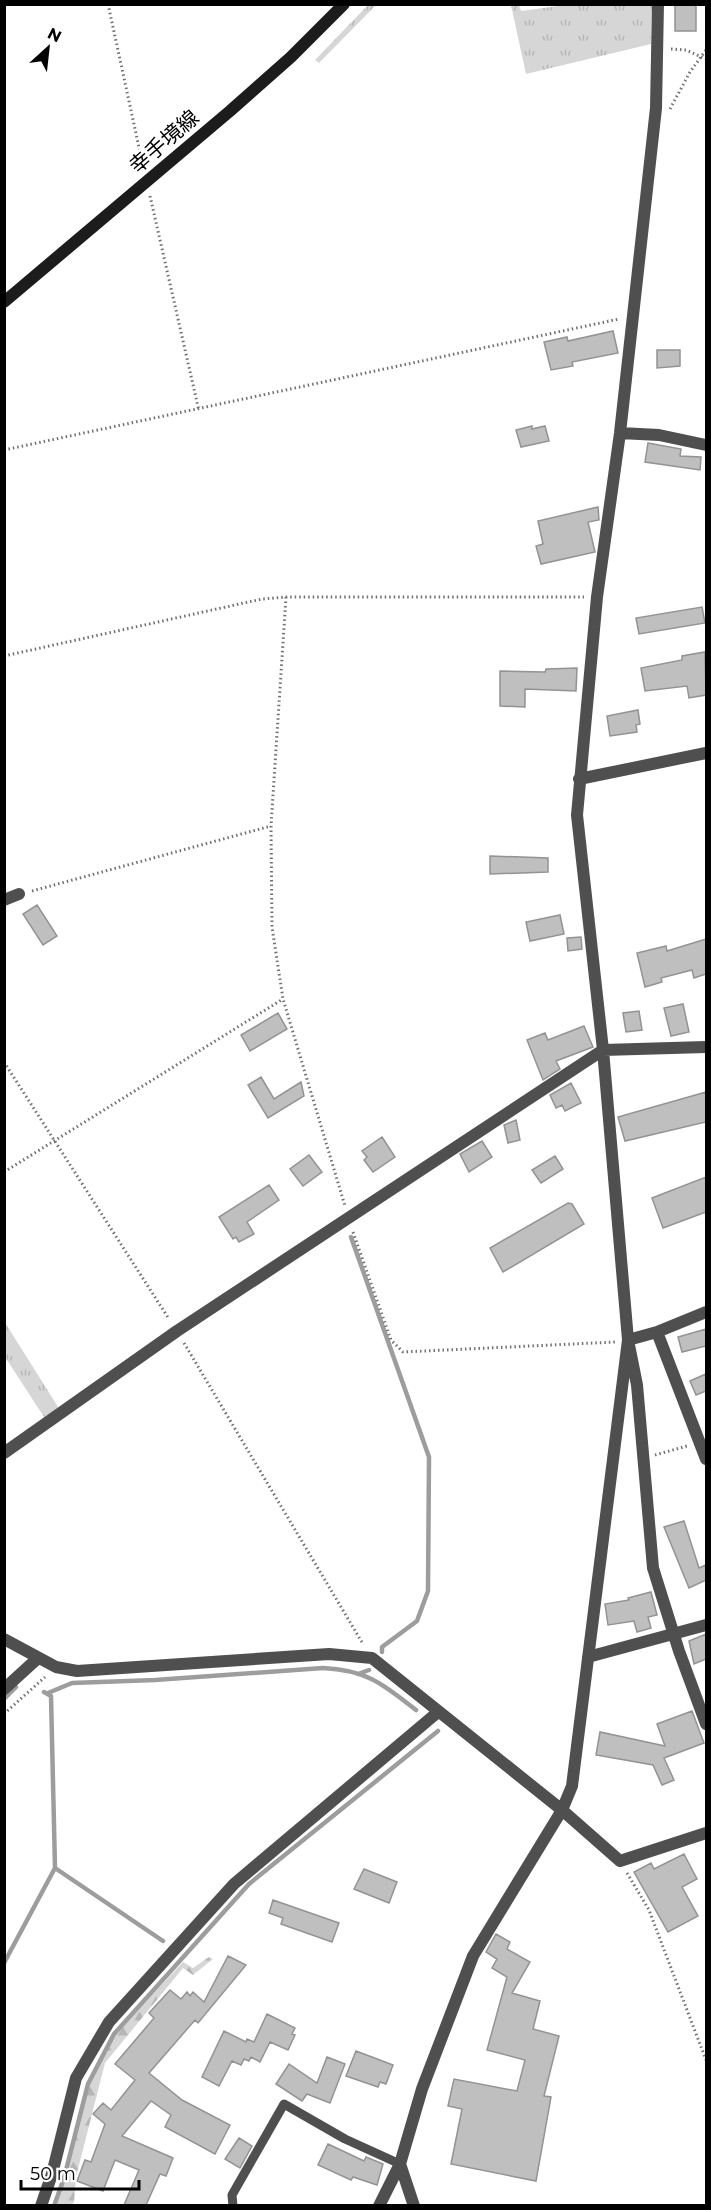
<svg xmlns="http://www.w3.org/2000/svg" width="711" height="2210" font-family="Montserrat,'Noto Sans JP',sans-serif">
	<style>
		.grass { fill: url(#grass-tufts) }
		.forest { fill: url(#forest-firs) }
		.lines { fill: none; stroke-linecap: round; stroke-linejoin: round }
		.stream { stroke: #9d9d9d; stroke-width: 4.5 }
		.building { fill: #bfbfbf; stroke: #939393; stroke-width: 1.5 }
		.path { stroke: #717171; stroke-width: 3; stroke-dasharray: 1.5 3; stroke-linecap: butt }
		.service { stroke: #4f4f4f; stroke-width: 9 }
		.minor { stroke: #4f4f4f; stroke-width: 12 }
		.secondary { stroke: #1c1c1c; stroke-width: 12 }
		.labels { text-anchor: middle; stroke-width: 5; stroke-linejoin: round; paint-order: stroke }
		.street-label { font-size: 21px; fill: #000; stroke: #fff }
	</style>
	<defs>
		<pattern id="grass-tufts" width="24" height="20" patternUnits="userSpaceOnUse" patternTransform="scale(1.5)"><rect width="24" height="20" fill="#d6d6d6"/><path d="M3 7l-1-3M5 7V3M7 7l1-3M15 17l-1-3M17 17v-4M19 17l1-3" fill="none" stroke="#b6b6b6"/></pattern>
		<pattern id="forest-firs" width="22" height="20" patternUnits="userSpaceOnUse" patternTransform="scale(1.5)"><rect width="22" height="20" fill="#d6d6d6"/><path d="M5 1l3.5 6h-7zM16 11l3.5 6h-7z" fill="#b6b6b6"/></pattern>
	</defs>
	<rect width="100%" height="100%" fill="#fff"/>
	<path class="grass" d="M573,4l79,1 -1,39 -125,30 -15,-69h8l2,6z
		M368,5h8l-57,58 -4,-3z
		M4,1321l56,89 -14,10 -41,-63z"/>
	<path class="forest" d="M209,1957l4,2 -20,16 -10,-7 -78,95 -29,114 -2,25 -2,3h-18l36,-121 26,-50 67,-72 10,6z"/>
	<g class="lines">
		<path class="stream" d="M351,1237l78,220 -1,134 -11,30 -35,26v5
			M358,1674l11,-4
			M48,1693l24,-10 83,-3 168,-12c44,2 60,16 93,42
			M4,1699l12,-12
			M55,1868l108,73
			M4,1963l51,-95 -4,-172 -7,-4
			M54,2206l10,-28 24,-94 26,-50 135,-150 189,-153"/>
	</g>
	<path class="building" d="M675,4h21v27h-21z
		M613,331l5,22 -46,9 1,4 -22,4 -7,-28 23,-5 1,4z
		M657,350h23v16l-23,2z
		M532,426v3l13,-3 4,15 -28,6 -5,-17z
		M648,443l33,6 -1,7 21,1 -1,13 -55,-8z
		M598,507l1,13 -11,2 7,30 -54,12 -5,-18 7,-2 -5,-23z
		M702,607l3,16 -66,11 -3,-16z
		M705,652l1,43 -17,3 -2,-12 -42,5 -4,-23 41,-8v-4z
		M577,668l-1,23 -51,-2v18l-25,-1v-35l45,1 1,-3z
		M638,710l2,14 -4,1 1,7 -27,4 -3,-20z
		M490,856l58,2v14l-58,2z
		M37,905l20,31 -14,9 -20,-31z
		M560,915l4,19 -34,7 -4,-19z
		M581,937l1,12 -14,2 -1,-13z
		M706,939v35l-12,4 -2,-8 -31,8 1,4 -17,5 -8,-34 29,-7 1,5z
		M683,1004l6,28 -18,4 -7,-28z
		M639,1011l3,19 -16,2 -3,-19z
		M278,1013l9,16 -37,22 -9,-16z
		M584,1026l9,21 -37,14 4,8 -17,11 -16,-40 18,-7 3,7z
		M261,1077l13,22 27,-17 3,14 -36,22 -20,-33z
		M571,1083l10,20 -16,8 -3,-6 -6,3 -6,-13z
		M706,1092v30l-81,19 -7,-24z
		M516,1120l4,20 -12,3 -4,-18z
		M382,1137l13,20 -22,15 -9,-12 3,-3 -5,-6z
		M482,1141l10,16 -23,15 -9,-18z
		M309,1155l13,17 -19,14 -13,-17z
		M555,1156l8,13 -22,14 -9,-13z
		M706,1177v35l-43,16 -11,-30z
		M269,1185l10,15 -32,22 7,12 -15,8 -3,-5 -3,2 -14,-22z
		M568,1203l4,1 12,20 -81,48 -13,-24z
		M706,1329v17l-24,6 -4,-15z
		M706,1374v17l-10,4 -6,-14z
		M684,1521l15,47 7,-3v15l-17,8 -25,-61z
		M651,1592l6,23 -9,2 3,11 -14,4 -3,-11 -26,4 -3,-21 24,-4 -1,-2z
		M706,1634v25l-12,5 -5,-23z
		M692,1711l12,32 -40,15 10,22 -12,5 -9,-20 -57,-10 4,-23 65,14 -8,-22z
		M684,1854l13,25 -15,8 16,29 -30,16 -34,-60 17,-9 3,6z
		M364,1869l33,13 -8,21 -35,-14z
		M273,1900l66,23 -7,19 -51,-18 2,-6 -14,-5z
		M496,1934l14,8 -3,7 23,13 -18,31 28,8 -7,28 26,7 -15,60 7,1 -15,84 -85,-17 11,-55 -14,-3 6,-27 63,12 8,-31 -38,-10 20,-73 -15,-9 5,-9 -11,-7z
		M228,1956l18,9 -48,58 -3,-3 -46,53 33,27 48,25 -15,29 -50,-27 6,-12 -20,-14 -29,35 51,22 -7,18 -6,-2 -14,31h-22l15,-35 -24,-10 -12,31 -26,-10 8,-21 6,2 14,-38 -12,-10 10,-11 8,7 24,-30 -20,-16 39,-46 -5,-5 21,-23 11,9 6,-7 3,4 3,-4 11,10z
		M267,2014l28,14 -3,6 3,1 -7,15 -18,-8 -10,20 -9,-5 -2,4 -5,-2 -3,6 -9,-4 -13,25 -17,-9 22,-46 22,11 1,-3 7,3z
		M356,2051l37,14 -7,19 -6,-2 -2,5 -32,-11z
		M327,2057l18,7 -15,39 -23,-9 -5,7 -26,-17 13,-20 28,19z
		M239,2138l13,8 -12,22 -15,-9z
		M328,2144l36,17 2,-4 17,7 -6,21 -24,-8 -2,3 -33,-15z"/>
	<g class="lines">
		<path class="path" d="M108,4l35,162
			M671,49l15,1 20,9
			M670,109l20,-37 16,-22
			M150,196l49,215
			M4,450l615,-131
			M286,597l-15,229 1,101 11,72 62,207
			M4,656l258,-57 24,-2h298
			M32,891l239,-65
			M4,1062l165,257
			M4,1172l279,-173
			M353,1232l38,108 12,12 212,-10
			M184,1343l179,301
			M655,1455l32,-9
			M4,1714l41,-37
			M627,1873l22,37 57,150"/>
		<path class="service" d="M233,2206l-1,-11 52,-91 61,35 55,25"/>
		<path class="minor" d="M620,433l39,2 47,10
			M579,779l127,-26
			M4,900l15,-6
			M706,1312l-49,20 -29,8 9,45 16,183 26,83 27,73
			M657,1332l49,127
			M4,1453l173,-122 426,-281 103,-3
			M4,1639l52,28 21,4 252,-17 43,4 190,152 58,51 86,-28
			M588,1657l118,-32
			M4,1689l34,-31
			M41,2206l11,-32 24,-96 33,-56 125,-138 204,-172
			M379,2206l21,-42
			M414,2206l-14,-42 22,-75 51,-133 89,-146 10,-24 56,-446 -25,-290 -26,-235 20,-218 23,-164 36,-325 2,-104"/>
		<path class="secondary" d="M4,302l226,-191 61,-54 53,-53"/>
	</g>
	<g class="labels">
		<g class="street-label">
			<text transform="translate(164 142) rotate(-41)" y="7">幸手境線</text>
		</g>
	</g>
	<rect width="711" height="2210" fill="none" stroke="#000000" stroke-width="12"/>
	<g transform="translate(48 48) rotate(27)" stroke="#ffffff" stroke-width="4.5" paint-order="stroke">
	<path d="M0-4.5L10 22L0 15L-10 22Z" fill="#000000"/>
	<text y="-9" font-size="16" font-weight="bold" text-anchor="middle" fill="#000000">N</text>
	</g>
	<path d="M21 2180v9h118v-9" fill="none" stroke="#000000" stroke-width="3"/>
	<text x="30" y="2180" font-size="18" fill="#000000" stroke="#ffffff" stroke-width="4.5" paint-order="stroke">50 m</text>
</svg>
